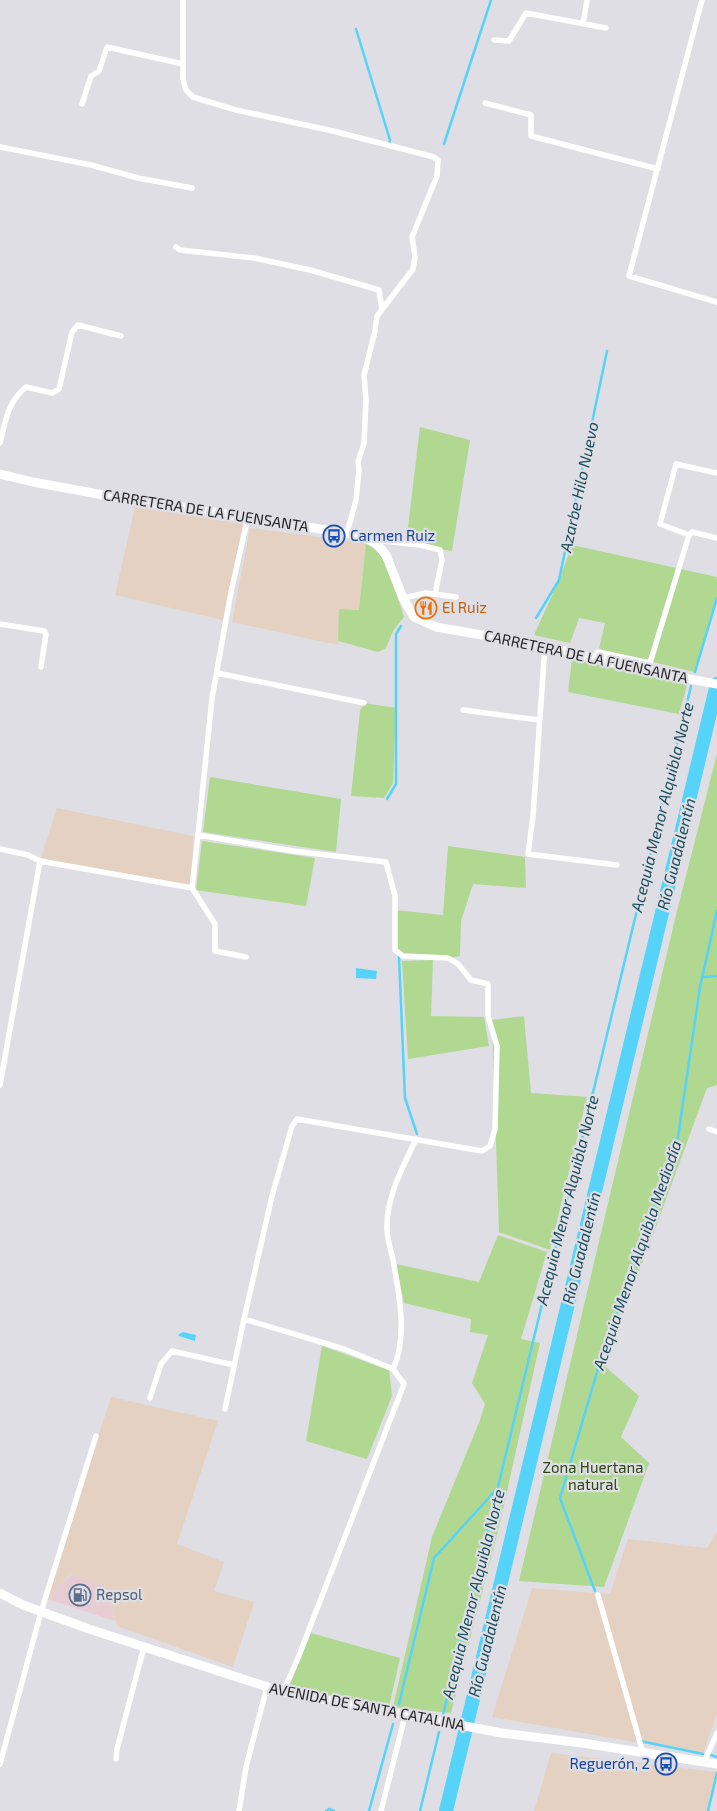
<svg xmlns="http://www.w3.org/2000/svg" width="717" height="1811" font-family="'Exo 2',sans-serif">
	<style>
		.commercial { fill: #e7cdd3 }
		.industrial { fill: #e4d1c1 }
		.green { fill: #b0d891 }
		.water { fill: #56d3f8 }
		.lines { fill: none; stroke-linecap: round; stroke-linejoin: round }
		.stream { stroke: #56d3f8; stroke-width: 2.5 }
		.river { stroke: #56d3f8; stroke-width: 14 }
		.minor { stroke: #fff; stroke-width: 5.5 }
		.secondary { stroke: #fff; stroke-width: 9 }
		.labels { text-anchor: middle; stroke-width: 4.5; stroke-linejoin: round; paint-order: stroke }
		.street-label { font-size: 15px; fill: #262528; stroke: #dedee4 }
		.transit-label { font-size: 15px; fill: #164399; stroke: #dedee4; text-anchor: start }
		.food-label { font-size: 15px; fill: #c56008; stroke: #dedee4; text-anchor: start }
		.park-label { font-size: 15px; fill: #2c480e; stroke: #dedee4 }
		.service-label { font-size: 15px; fill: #4e5e75; stroke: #dedee4; text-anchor: start }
		.water-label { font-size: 16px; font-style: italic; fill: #194d5d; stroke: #dedee4 }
	</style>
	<rect width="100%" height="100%" fill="#dedee4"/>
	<path class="commercial" d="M72,1574l33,11 10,36 -65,-21 4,-10z"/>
	<path class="industrial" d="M135,507l108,17 -20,96 -108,-25z
		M250,528l116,15 -7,67 -20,-1 -1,36 -106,-23z
		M57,808l136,28 -1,52 -152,-27z
		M111,1397l107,24 -41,123 47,18 -10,29 40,11 -21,65 -116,-41 -12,-41 -34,-11 -17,16 -4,10 -4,-1z
		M717,1532v181l-14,41 -211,-37 40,-129 78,6 18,-55 79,9z
		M551,1753l166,19v1l-10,38h-173z"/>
	<path class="green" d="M420,427l50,13 -18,111 -46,-7z
		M366,543l13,10 9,15 16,49 -11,14 -7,17 -8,4 -40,-11 1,-32 20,1z
		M572,545l145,32v21l-22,74 -96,-23 6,-26 -26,-5 -9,25 -36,-8 25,-55z
		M572,659l115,26 -8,29 -111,-22z
		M364,703l32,5 -3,75 -9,15 -33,-2 9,-85z
		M717,754v331l-10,3 -63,171 -44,103 39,34 -18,41 28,26 -45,124 -85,-6 156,-662z
		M210,777l131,22 -5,53 -133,-20z
		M202,841l113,17 -9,48 -110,-16z
		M448,846l77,11 1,31 -53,-4 -12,37 -1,35 -12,2 -45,-2 -8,-6v-40l48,5z
		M433,960l-2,56 53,1 5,29 -81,13 -6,-98z
		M524,1016l7,77 56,4 -37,153 -51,-18 -7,-212z
		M498,1235l49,17 -26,87 19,4 -41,184 -48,186 -58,-6 39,-170 48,-117 5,-16 -13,-21 16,-48 -18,-3 1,-13 -67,-16 -8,-39 83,18z
		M322,1346l67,24 3,26 -25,63 -61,-18z
		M311,1633l89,25 -11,49 -100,-20z"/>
	<path class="water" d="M356,968l21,3 -1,8 -20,-1z
		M183,1332l13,3 -1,6 -16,-5 -1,-1z"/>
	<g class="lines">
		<path class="stream" d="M356,29l34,111 -1,4
			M444,144l47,-144
			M536,618l23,-38 48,-229
			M695,672l22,-74
			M387,799l9,-15v-150l5,-8
			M399,957l6,141 12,36
			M702,977l15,-1
			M595,1591l-35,-93 40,-136 78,-225 22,-150 17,-76
			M399,1704l35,-146 63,-69
			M443,1715l248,-1029
			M640,1741l63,13
			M711,1755l6,2
			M326,1811l3,-2 5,2
			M369,1811l24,-87
			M420,1811l19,-79
			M708,1811l9,-38"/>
		<path class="river" d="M446,1811l271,-1127"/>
		<path class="minor" d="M183,0v79l3,11 7,7 43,13 97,21 101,26 4,3 -1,16 -25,61 3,20 -2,12 -36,47 -2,15 -11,44 2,25 -2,43 -6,19 1,8 -3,30 -9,33
			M702,0l-73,276 88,26
			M583,24l4,-24
			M494,40l15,1 17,-28 80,15
			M485,103l46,12v21l127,33
			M82,104l9,-28 8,-5 8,-24 76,17
			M0,147l91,18 47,13 54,10
			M176,247l4,3 74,8 56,12 69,20 3,19
			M0,443c6,-23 7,-40 26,-56l26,6 7,-4 13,-57 6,-7 43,11
			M689,535l-29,-11 16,-60 41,9
			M374,540l46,5 20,5 2,10 -7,34
			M403,598l23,-5 30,4
			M0,624l44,7 2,3 -5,33
			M545,646l-12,170 -5,38 89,11
			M596,658l2,-6 52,11 39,-128 3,-3 25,6
			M217,673l147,30
			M463,710l76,10
			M198,835l14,-137 19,-106 17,-75
			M0,849l28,6 12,6
			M192,888l23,36v27l31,6
			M0,1085l40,-224 152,27 6,-53 95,16 93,11 9,34v54l8,6 45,2 10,6 13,16 17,4v32l9,30 -2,83 -5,17 -8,5 -185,-32 -5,7 -20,70 -28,123
			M709,1129l8,3
			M393,1369c15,-31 6,-77 0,-109 -2,-10 -6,-21 -6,-31 -1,-32 16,-62 29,-90
			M150,1398l11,-34 11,-13 62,14
			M225,1409l19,-90 100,30 49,20 11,15 -106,274 -15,34
			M598,1595l45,158
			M116,1759l1,-10 27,-102
			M704,1762l13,-29
			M0,1764l41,-152 55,-176
			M239,1811l7,-44 21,-80
			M381,1811l24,-95"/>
		<path class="secondary" d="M0,474l33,8 97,18 72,10 155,25 19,8 10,12 17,43 11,19 22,10 109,19 106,26 66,12
			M0,1593l23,12 66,24 194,63 219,41 80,10 135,21"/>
	</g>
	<defs>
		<g id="bus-ring" transform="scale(1.125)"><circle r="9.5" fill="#dedee4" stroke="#1a4fb4" stroke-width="1.5"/><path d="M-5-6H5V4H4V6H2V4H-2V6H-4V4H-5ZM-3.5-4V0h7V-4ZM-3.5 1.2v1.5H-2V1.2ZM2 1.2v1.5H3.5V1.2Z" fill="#1a4fb4"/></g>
		<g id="restaurant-ring" transform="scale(1.125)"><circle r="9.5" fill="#dedee4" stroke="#e8710a" stroke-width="1.5"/><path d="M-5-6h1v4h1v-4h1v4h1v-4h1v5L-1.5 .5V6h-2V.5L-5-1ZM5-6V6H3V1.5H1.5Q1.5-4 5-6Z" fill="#e8710a"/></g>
		<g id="fuel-ring" transform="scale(1.125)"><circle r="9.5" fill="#dedee4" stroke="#5c6f8a" stroke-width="1.5"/><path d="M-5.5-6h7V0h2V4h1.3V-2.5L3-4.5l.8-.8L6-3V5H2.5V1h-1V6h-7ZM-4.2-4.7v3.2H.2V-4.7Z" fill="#5c6f8a"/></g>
	</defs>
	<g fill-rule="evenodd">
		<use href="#bus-ring" x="334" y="536"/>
		<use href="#restaurant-ring" x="426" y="608"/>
		<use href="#fuel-ring" x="80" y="1595"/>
		<use href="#bus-ring" x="666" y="1764"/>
	</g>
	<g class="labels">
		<g class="street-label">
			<text transform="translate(206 511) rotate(9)" y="5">CARRETERA DE LA FUENSANTA</text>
			<text transform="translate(586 657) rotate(12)" y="5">CARRETERA DE LA FUENSANTA</text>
			<text transform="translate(367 1707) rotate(11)" y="5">AVENIDA DE SANTA CATALINA</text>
		</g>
		<g class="transit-label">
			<text x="350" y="541">Carmen Ruiz</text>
			<text x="650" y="1769" text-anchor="end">Reguerón, 2</text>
		</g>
		<g class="food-label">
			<text x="442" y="613">El Ruiz</text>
		</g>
		<g class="park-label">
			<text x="593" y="1473">Zona Huertana<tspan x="593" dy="17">natural</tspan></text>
		</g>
		<g class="service-label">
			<text x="96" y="1600">Repsol</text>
		</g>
		<g class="water-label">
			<text transform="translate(579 487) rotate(-78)" y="6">Azarbe Hilo Nuevo</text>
			<text transform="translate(662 807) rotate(-76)" y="6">Acequia Menor Alquibla Norte</text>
			<text transform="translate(676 854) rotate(-76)" y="6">Río Guadalentín</text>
			<text transform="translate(567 1200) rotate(-76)" y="6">Acequia Menor Alquibla Norte</text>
			<text transform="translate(581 1248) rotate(-76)" y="6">Río Guadalentín</text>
			<text transform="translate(637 1255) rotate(-71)" y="6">Acequia Menor Alquibla Mediodía</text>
			<text transform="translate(473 1594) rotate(-76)" y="6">Acequia Menor Alquibla Norte</text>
			<text transform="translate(487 1641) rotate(-76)" y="6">Río Guadalentín</text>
		</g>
	</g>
</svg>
